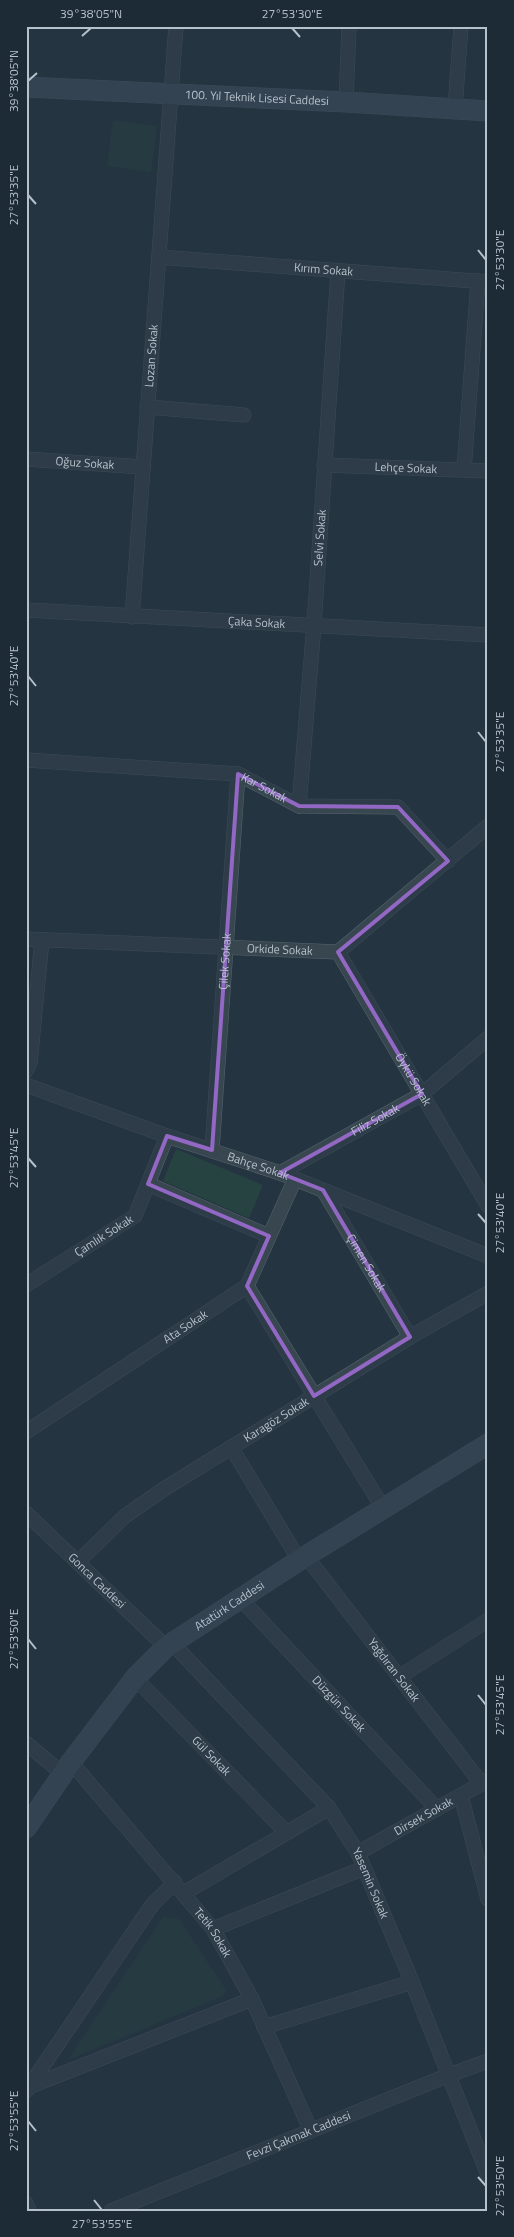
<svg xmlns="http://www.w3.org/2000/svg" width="514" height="2237" font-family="'Titillium Web',sans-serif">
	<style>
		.green { fill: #264241 }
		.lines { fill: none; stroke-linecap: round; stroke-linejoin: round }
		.street-casing { stroke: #56646e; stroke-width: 15 }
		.secondary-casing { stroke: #56646e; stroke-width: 21 }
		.street { stroke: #384650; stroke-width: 14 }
		.secondary { stroke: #465664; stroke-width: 20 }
		.marked { fill: none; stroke: #9268c4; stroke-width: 4; stroke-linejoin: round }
		.ticks { fill: none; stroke: #b5c1cb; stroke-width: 2 }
		.labels { text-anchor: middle; stroke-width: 4.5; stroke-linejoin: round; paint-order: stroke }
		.street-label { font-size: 12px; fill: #b5c1cb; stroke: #1d2b36 }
		.neatline { fill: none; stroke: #b5c1cb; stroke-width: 2 }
		.ticks-label { font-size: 12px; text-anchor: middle; fill: #b5c1cb }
	</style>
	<rect width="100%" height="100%" fill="#243541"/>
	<path class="green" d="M113,120l44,6 -6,46 -44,-6z
		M176,1149l87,36 -14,33 -86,-37z
		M163,1917l16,2 47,71 -3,6 -155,64z"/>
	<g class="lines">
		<g class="street-casing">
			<g id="street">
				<path d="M346,102l3,-76"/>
				<path d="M455,109l6,-83"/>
				<path id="s1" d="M159,257l329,25"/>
				<path d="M147,407l97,8"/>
				<path id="s2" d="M26,459l117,8"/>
				<path id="s3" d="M324,465l164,6"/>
				<path d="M464,470l14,-189"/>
				<path id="s4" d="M26,610l462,25"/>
				<path id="s5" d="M132,617l44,-591"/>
				<path id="s6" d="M26,760l212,14 61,32 99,1 50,54"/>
				<path id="s7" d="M299,806l15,-181 24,-354"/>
				<path id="s8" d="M26,939l312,13 150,-126"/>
				<path id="s9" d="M338,952l150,254"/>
				<path d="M26,1071l4,-8 12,-123"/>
				<path id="s10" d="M26,1085l141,51 113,37 208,83"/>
				<path id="s11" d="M212,1150l26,-376"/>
				<path id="s12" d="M280,1173l142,-79 66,-56"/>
				<path d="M148,1184l121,52"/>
				<path id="s13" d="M323,1190l87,147"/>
				<path id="s14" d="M26,1285l109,-69 32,-80"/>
				<path d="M247,1286l136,222"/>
				<path id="s15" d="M26,1432l221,-146 48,-107"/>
				<path d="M231,1447l68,113"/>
				<path id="s16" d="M26,1513l140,134"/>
				<path id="s17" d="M306,1556l175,227"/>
				<path id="s18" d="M78,1562l47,-46 39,-27 246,-152 78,-44"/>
				<path id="s19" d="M240,1598l197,211"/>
				<path id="s20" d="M172,1643l157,165 29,45 54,129 76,193"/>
				<path d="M399,1677l89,-57"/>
				<path id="s21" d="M135,1678l152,155"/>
				<path d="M26,1743l37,31"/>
				<path id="s22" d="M71,1762l142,167 39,70 59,132"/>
				<path d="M461,1796l27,103"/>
				<path id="s23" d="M358,1853l130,-73"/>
				<path d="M184,1893l145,-85"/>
				<path d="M213,1929l151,-61"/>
				<path d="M264,2027l148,-45"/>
				<path d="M31,2086l221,-87"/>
				<path d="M26,2091l126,-186 23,-23"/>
				<path d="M26,2203l3,8"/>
				<path id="s24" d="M111,2211l338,-136 39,-14"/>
			</g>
		</g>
		<g class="secondary-casing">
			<g id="secondary">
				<path id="s25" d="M26,87l320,15 142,9"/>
				<path id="s26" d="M26,1828l45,-66 64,-84 31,-31 140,-91 182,-112"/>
			</g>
		</g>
		<use href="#street" class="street"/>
		<use href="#secondary" class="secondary"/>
	</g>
	<path d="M0 0H514V2237H0ZM238,774l61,32 99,1 50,54 -110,91 84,142 -142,79 43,17 87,147 -96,59 -67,-110 22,-50 -121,-52 19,-48 45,14z" fill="#243541" fill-opacity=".55" fill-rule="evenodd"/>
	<path class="marked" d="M238,774l61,32 99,1 50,54 -110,91 84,142 -142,79 43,17 87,147 -96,59 -67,-110 22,-50 -121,-52 19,-48 45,14z"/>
	<path class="ticks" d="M292,28l8,9M82,36l9,-8M28,81l9,-8M28,195l8,9M478,250l8,10M28,676l8,10M478,732l8,10M28,1158l8,9M478,1214l8,9M28,1639l8,10M478,1695l8,10M28,2121l8,10M478,2177l8,9M94,2200l8,10"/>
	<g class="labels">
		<g class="street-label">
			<text dy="4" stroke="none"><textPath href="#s25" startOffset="231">100. Yıl Teknik Lisesi Caddesi</textPath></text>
			<text dy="4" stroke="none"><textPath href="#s1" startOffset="165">Kırım Sokak</textPath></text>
			<text dy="4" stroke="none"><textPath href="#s5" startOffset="262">Lozan Sokak</textPath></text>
			<text dy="4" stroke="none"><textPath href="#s2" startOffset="59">Oğuz Sokak</textPath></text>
			<text dy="4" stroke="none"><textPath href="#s3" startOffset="82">Lehçe Sokak</textPath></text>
			<text dy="4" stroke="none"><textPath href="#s7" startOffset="269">Selvi Sokak</textPath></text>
			<text dy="4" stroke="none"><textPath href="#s4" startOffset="231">Çaka Sokak</textPath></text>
			<text dy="4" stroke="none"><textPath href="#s6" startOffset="242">Kar Sokak</textPath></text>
			<text dy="4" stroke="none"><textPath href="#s8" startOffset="254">Orkide Sokak</textPath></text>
			<text dy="4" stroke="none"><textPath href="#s11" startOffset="189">Çilek Sokak</textPath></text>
			<text dy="4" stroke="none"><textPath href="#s9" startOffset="148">Öykü Sokak</textPath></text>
			<text dy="4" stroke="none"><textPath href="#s12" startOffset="109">Filiz Sokak</textPath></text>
			<text dy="4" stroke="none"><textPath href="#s10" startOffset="246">Bahçe Sokak</textPath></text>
			<text dy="4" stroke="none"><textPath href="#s14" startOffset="92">Çamlık Sokak</textPath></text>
			<text dy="4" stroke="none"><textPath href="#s13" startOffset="85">Çimen Sokak</textPath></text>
			<text dy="4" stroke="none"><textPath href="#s15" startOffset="191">Ata Sokak</textPath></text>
			<text dy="4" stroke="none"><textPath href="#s18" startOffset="245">Karagöz Sokak</textPath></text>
			<text dy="4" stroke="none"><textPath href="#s16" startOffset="98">Gonca Caddesi</textPath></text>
			<text dy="4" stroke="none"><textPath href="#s26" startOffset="305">Atatürk Caddesi</textPath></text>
			<text dy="4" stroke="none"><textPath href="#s17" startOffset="144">Yağdıran Sokak</textPath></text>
			<text dy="4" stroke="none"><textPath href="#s19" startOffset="145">Düzgün Sokak</textPath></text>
			<text dy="4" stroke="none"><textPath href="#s21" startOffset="109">Gül Sokak</textPath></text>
			<text dy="4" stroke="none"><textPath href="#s23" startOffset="75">Dirsek Sokak</textPath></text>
			<text dy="4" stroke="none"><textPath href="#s20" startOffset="314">Yasemin Sokak</textPath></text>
			<text dy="4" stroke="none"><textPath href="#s22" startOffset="222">Tetik Sokak</textPath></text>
			<text dy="4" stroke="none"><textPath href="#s24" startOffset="202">Fevzi Çakmak Caddesi</textPath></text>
		</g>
	</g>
	<rect width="514" height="2237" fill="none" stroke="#1d2b36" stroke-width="55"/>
	<rect x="28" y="28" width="458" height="2182" class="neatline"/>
	<g class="ticks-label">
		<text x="91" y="18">39°38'05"N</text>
		<text x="292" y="18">27°53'30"E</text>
		<text transform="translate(14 81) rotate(-90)" y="4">39°38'05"N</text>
		<text transform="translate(14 195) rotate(-90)" y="4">27°53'35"E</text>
		<text transform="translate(500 260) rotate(-90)" y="4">27°53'30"E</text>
		<text transform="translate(14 676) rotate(-90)" y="4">27°53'40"E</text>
		<text transform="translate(500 742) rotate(-90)" y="4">27°53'35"E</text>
		<text transform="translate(14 1158) rotate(-90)" y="4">27°53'45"E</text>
		<text transform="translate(500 1223) rotate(-90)" y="4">27°53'40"E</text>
		<text transform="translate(14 1639) rotate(-90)" y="4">27°53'50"E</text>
		<text transform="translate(500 1705) rotate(-90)" y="4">27°53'45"E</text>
		<text transform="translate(14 2121) rotate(-90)" y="4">27°53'55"E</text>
		<text transform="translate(500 2186) rotate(-90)" y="4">27°53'50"E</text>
		<text x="102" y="2228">27°53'55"E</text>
	</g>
</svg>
